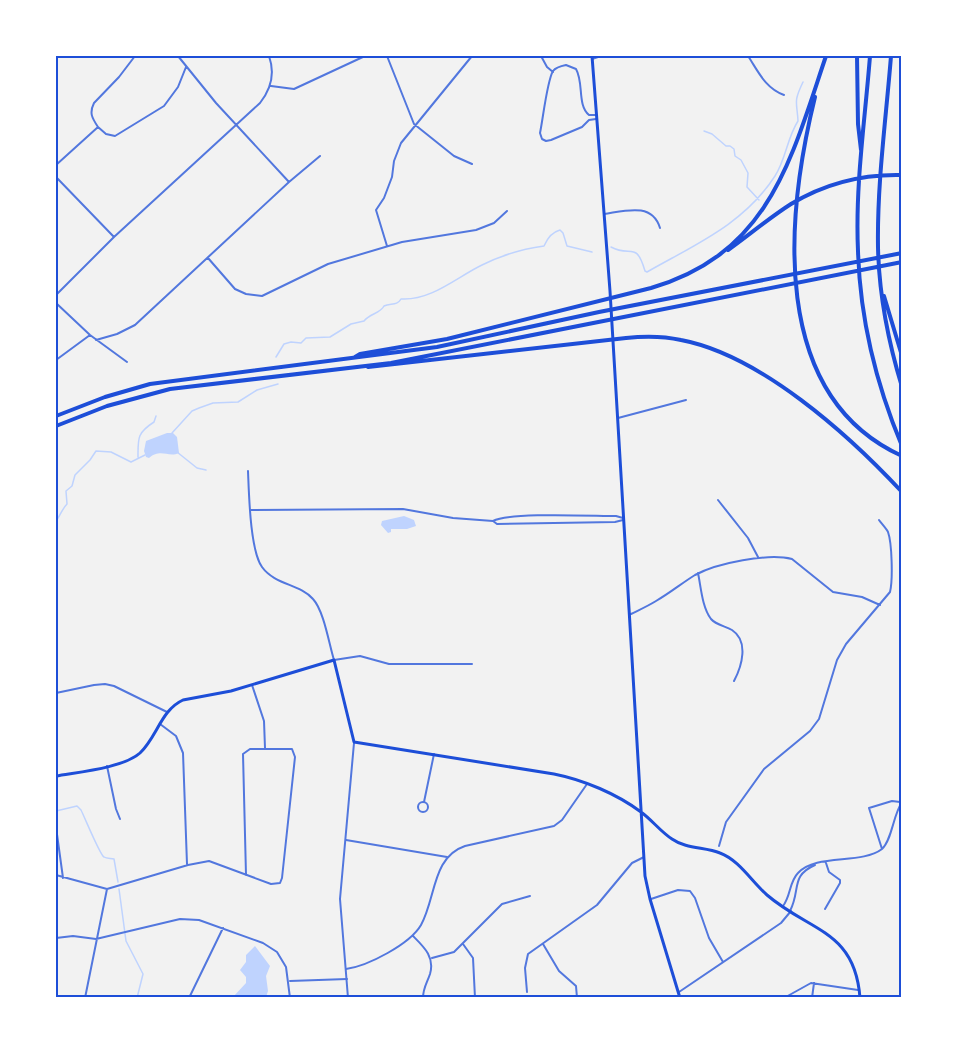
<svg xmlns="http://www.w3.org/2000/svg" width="957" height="1053" font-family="Cabin,sans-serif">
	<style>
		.water { fill: #bfd3fe }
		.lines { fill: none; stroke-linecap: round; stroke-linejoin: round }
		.stream { stroke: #bfd3fe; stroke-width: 1.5 }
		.minor { stroke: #5277de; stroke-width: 2 }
		.tertiary { stroke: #5277de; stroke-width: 2 }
		.secondary { stroke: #1d4ed8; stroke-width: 3 }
		.motorway { stroke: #1d4ed8; stroke-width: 4 }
		.neatline { fill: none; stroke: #1d4ed8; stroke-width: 2 }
	</style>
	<rect width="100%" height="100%" fill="#f2f2f2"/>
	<path class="water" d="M167,433h6l4,4 2,16c-11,5 -18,-5 -30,5l-3,-1 -2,-6 2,-10z
		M404,516l10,4 2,6 -9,3h-16v3l-3,1 -7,-8 1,-4z
		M255,946l15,20 -4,10 2,15 -2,6h-33l13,-14v-6l-6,-7 6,-8v-7z"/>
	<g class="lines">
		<path class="stream" d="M704,131l8,3 14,12h4l4,3 1,7 6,4 7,13 -1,14 12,13
			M611,247c20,11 25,-7 34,24l2,1c49,-28 97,-48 128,-96 11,-17 12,-38 23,-55 -1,-20 -5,-18 5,-39
			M276,357l8,-13 7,-2 10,1 5,-5 24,-1 21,-13 13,-3c6,-8 16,-7 20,-15 7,-3 13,0 17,-7 30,2 56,-22 81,-34 20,-10 40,-16 62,-19 3,-7 8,-14 16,-16l3,3 4,13 25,6
			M172,433l20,-22 7,-3 14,-5 25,-1 19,-12 21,-6
			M177,452l20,16 9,2
			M138,457c0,-19 -1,-24 16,-35l2,-6
			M56,521c3,-3 6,-12 11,-17l-1,-13 6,-5 3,-11 15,-15 6,-9 15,1 20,10 14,-7
			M56,811l21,-5 4,4c4,8 19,45 23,47 3,2 7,1 10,2l4,23
			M119,889l7,52 17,33 -6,24"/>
		<path class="minor" d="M178,56l38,47 73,79
			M387,56l27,68 40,32 18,8
			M541,56l6,11 6,5
			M748,56c10,15 17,32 36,39
			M592,59l9,-3
			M271,86l23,3 71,-33
			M596,119l-7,1 -7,7 -31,13 -5,1 -4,-2 -2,-6c3,-14 7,-52 13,-62 3,-4 8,-5 13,-6l10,4c8,14 1,36 13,46h7
			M98,127c-6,-9 -9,-14 -4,-24l25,-26 16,-21
			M56,165l42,-38 8,7 9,2 49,-30 14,-19 8,-20
			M56,177l58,60
			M604,214c21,-3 48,-12 56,14
			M387,246l-11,-36 8,-12 8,-21 2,-16 7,-18 71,-87
			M208,258l27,31 11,5 16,2 66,-32 74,-22 74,-12 18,-7 13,-12
			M56,295l58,-58 146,-134c12,-15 15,-30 9,-47
			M56,303l34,32 37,27
			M96,340l21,-6 18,-9 154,-143 31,-26
			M56,360l34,-25
			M618,418l68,-18
			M248,471c1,23 2,79 14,96 13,18 38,17 51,32 11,12 16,45 21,61l26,-4 29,8h83
			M718,500l30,38 10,19
			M250,510l153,-1 50,9 40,3 4,3 118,-2 8,-2
			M493,521c17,-9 99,-5 123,-5l7,2
			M698,573c3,14 4,34 13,46 5,6 14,7 21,11 17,11 10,36 2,51
			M631,614c8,-4 17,-8 25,-13 14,-8 26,-18 39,-26 22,-12 73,-22 97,-16l41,33 29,5 18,8
			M252,685l12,36 1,27
			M56,693l38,-8 11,-1 9,2 53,26
			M160,724l16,12 7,17 4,111
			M107,766l9,43 4,10
			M424,802l10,-48
			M418 807a5 5 0 1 1 10 0a5 5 0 1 1-10 0Z
			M56,827l7,51
			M346,840l101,17
			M719,846l7,-24 38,-53 46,-38 9,-12 18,-59 9,-16 44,-52c3,-12 2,-49 -2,-60 -2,-4 -7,-9 -9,-12
			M882,849l-13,-41 23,-7 8,1
			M56,875l51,14 81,-24 21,-4 62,23 9,-1 2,-5 13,-121 -3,-8h-42l-7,5 3,121
			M651,899l27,-9 12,1 5,7 14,40 14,24
			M783,906c8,-10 6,-24 15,-33 18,-20 63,-8 84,-24 10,-9 11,-34 20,-47
			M825,909l15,-26v-3l-11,-8 -3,-9
			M790,911c11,-21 0,-35 25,-46
			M413,936c11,11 22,21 17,38 -3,9 -7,14 -7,24
			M56,938l17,-2 23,3 84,-20 19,1 64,23 14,9 9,15 4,31
			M463,944l10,14 2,40
			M543,944l16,27 17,15 1,12
			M432,958l22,-6 48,-48 28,-8
			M346,969c22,-3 64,-25 75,-44 15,-27 11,-68 44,-79l89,-20 8,-6 25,-36
			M290,981l57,-2
			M527,992l-2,-24 3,-14 69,-49 35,-42 12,-6
			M679,992l102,-69 10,-12
			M85,998l22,-109
			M189,998l34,-70
			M784,998l27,-15 47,7
			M812,998l2,-15"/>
		<path class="tertiary" d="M348,998l-8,-99 14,-156"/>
		<path class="secondary" d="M592,56l18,235 35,585 5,23 30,99
			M56,776c22,-4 67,-8 84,-23 17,-16 21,-43 43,-53l48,-9 103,-31 20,82 200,32c30,6 63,20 87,38 11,8 20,20 31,27 14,10 33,8 48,14 19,7 32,29 47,42 43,37 88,35 93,103"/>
		<path class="motorway" d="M857,56l1,68 3,26
			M870,56c-5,64 -15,130 -12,195 2,67 18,133 44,195
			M891,56c-5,63 -14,127 -13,191 1,48 10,94 24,140
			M815,97c-29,118 -47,298 87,359
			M728,250c21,-15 41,-32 63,-46 33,-20 72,-30 111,-29
			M884,296l18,60
			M355,357l5,-3 87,-15 204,-51c119,-35 140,-129 175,-232
			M368,367l258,-29c18,-2 37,-2 55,2 79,15 167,94 221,152
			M56,416l49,-19 45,-13 287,-37 162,-35 303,-59
			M56,426l51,-20 63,-17 221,-26 511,-101"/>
	</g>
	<rect width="957" height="1053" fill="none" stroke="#ffffff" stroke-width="114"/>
	<rect x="57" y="57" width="843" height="939" class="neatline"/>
</svg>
